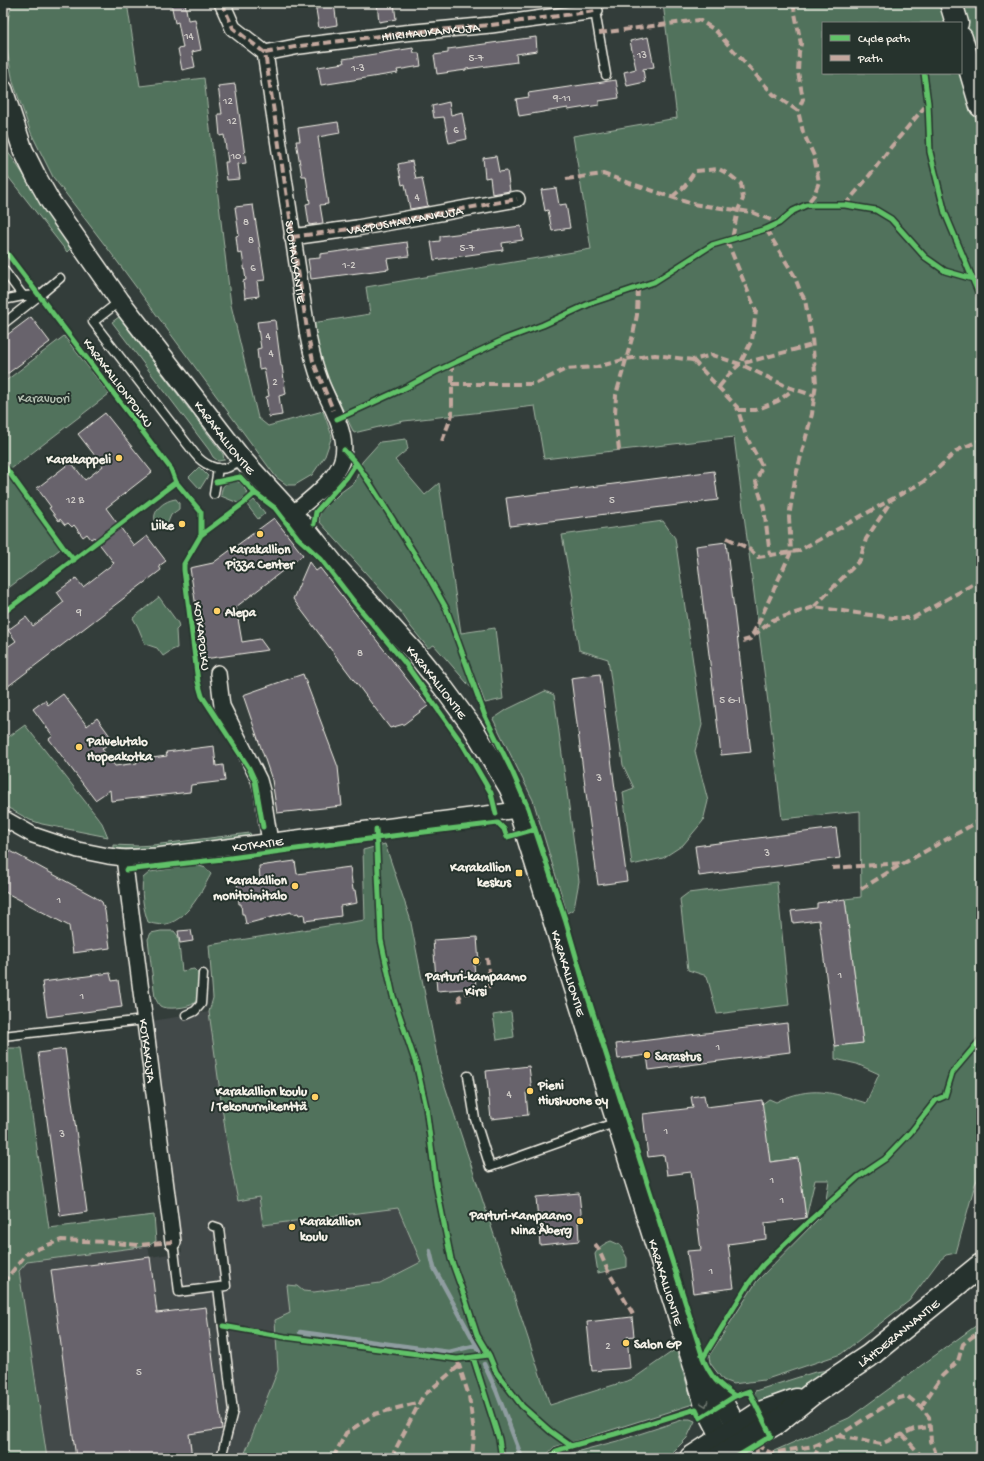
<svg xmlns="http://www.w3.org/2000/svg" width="984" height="1461" font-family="'Gochi Hand',sans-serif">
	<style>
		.built { fill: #434849 }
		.green { fill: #51725c; stroke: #a2b2a2 }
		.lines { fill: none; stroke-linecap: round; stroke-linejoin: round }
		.stream { stroke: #8f9da0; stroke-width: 4.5 }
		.building { fill: #68636c; stroke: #f4f1e8 }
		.service-casing { stroke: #f4f1e8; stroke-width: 11 }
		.minor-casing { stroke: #f4f1e8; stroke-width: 18 }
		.tertiary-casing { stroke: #f4f1e8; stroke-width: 22 }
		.secondary-casing { stroke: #f4f1e8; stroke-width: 25 }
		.primary-casing { stroke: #f4f1e8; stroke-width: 25 }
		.service { stroke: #26332d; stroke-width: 8 }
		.minor { stroke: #26332d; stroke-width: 15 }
		.tertiary { stroke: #26332d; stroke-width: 19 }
		.secondary { stroke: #26332d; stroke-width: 22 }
		.primary { stroke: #26332d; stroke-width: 22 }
		.quiet { stroke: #c3a89e; stroke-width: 4; stroke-dasharray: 8 4; stroke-linecap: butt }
		.cycleway-casing { stroke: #26332d; stroke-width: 8 }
		.cycleway { stroke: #61c268; stroke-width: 5 }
		.oneway { stroke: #6e766e }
		.poi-dot { fill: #ffd166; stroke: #26332d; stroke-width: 1.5 }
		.labels { text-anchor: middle; stroke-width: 4; stroke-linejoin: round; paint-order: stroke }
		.number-label { font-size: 11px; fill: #d1cec9 }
		.street-label { font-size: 13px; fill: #f4f1e8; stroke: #26332d }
		.park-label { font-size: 13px; fill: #b3beb0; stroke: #26332d }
		.poi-label { font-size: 13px; font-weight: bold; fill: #f4f1e8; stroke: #26332d; text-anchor: end }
	</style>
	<rect width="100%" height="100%" fill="#333d3a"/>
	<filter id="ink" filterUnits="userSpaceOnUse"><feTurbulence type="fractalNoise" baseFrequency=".025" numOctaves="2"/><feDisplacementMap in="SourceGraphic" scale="8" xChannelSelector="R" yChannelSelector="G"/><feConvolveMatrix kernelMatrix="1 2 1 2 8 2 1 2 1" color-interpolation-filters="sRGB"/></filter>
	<g filter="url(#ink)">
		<path class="built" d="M213,998l185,210 23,54 -41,21 -66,9 -24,21 -15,7 3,50 -35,88h-196l-28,-187 7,-9 122,-16 2,11 32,-5 -31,-231 58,-9z"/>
		<path class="green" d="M12,3h115l13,83 64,-8 27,227 27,113 10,8 55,-15 9,25 -7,20 -13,19 -17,10h-8l-11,-8 -165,-224 -58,-76 -22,-44 -18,-51 -9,-47z
			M663,3h278l6,20h-124v50h138l13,39 7,33v1028l-6,11 -19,69 -10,2 -7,6 -30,40 -68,53 -77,26 -31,4 -10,-4 -13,-17 -1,-7 48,-75 62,-63 7,-18 3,-20h-14l-9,38 -8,-60 -28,4c-2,-18 -9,-36 -13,-54l12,-9 7,3c36,-17 55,-10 90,1l13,-29 -22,-10 -22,-5v-13l28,-3 -18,-144 16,-2 -1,-86 -78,8 -7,-62 -41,-320 -190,22 -9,-53 -131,15 -50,12 -37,-77 -5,-33 58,-9 -4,-27 225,-38 -18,-113 104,-18z
			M961,3h20v73z
			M3,146l10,13 59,88 -5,5 -64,-82z
			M119,317l104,137 1,6 -6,1 -5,-4 -4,-7 -97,-128z
			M64,336l45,58 -98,75v3l56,75h-4l-60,45v-209z
			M406,439l2,10 -13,11 30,35 14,-12 22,150 34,-5 8,71 -18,4 -7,-19 -5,6 -39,-45 -6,3 -17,-21 -11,-16 -81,-90 1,-8 20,-20 15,-11 7,-20 18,-20z
			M199,467l9,9 -8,13 -11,-12z
			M236,481l5,2 7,11 -10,9 -17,-7c1,-13 4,-12 15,-15z
			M176,499l3,4v6l-8,6 -5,12 -5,2c-15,-12 -1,-28 15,-30z
			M254,500l11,13 -7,6 -11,-14z
			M663,521l12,17 27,187 -7,26 13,50 -5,20 -20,24 -20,13 -31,7 -9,-73 11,-4 -11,-23 -15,-106 -29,-9 -7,-47 1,-6 -11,-62z
			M159,597l19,26 1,4 -3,3 1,18 -5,2 -9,6 -6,-8 -12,-4 -7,-17 -5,-9z
			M545,691l9,4 25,186 -5,28 -7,4 -34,-113 -40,-81 15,-10z
			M25,725l77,98 6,14 -66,-13 -12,-4 -27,-15v-64z
			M250,833l1,3c-46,6 -92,16 -138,12v-3l24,1 16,-1z
			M385,844l25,74 30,153 110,334 83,-26 43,-30 17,55 -107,34 -32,9 -10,11h-301l35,-88 -3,-50 15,-7 -3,-28 10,1 6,5 11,1 66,-9 41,-21 -23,-54 -135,17 -4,-28 -21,4 -10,-51 -19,-138 4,-14 -4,-53 156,-25 -2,-70z
			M196,865l10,3 5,6c-12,22 -31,61 -63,48 -5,-14 -7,-29 -5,-44l7,-6z
			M777,882l12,123 -72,9 -10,-38 -19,-6 -8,-71 8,-6z
			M161,931h13l4,5 4,35 12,-2 4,4c1,9 4,23 -4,30 -4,5 -29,7 -34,3 -2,-2 -3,-5 -5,-8l-7,-59 3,-6z
			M511,1012l3,25 -17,3 -4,-25z
			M3,1048h19l27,180 105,-13 2,26 -8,5 -121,16 -8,9 28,187h-44z
			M611,1241l9,4 7,13v9l-29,6 -3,-19c4,-7 8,-10 16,-13z
			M981,1322v136h-223l91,-40z
			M828,1370l2,3 -33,18 -37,16 -6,-12 1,-4 60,-19z
			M685,1419h5l5,2 -8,17 -20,20h-106l7,-4 53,-14z"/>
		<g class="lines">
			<path class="stream" d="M430,1251l4,17 45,82
				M300,1332l149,20 28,-7
				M484,1364l12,26 26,68"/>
		</g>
		<path class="building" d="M171,3h14l3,17 7,-1 6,31 -9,2 3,15 -13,3 -4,-21 5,-1 -5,-26 -3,1z
			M315,3h19l3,22 -18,3z
			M377,3h17l2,16 -17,3z
			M536,37l1,14 -21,3 1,8 -51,7v1l-29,4 -3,-19 14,-2v-4z
			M648,37l6,30 -11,2 2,13 -18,4 -3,-14 12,-3 -6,-28z
			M413,48l1,5h5l2,13 -24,4 1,3 -77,12 -3,-18 26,-4 -1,-4z
			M616,80l3,18 -20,3v4l-31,5v-2l-49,8 -3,-17 13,-2 -1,-4z
			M235,84l11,79 -8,1 2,15 -13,1 -2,-18h3l-4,-27 -4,1 -2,-22h4l-4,-28z
			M449,102l2,13 11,-3 5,27 -18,4 -5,-26 -10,1 -2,-12z
			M338,122l2,11 -22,4 10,67 -8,1 3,18 -14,2 -3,-21 4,-1 -4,-27h-4l-6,-35h4l-2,-13z
			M496,156l3,16 8,-1 3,20 -18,3 -2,-17 -5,1 -2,-20z
			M412,161l4,18 6,-1 6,28 -18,3 -5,-25 -3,1 -4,-21z
			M556,188l3,17 7,-1 4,24 -18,3 -4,-21 -3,1 -4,-21z
			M253,205l12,75 -8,1 2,15 -14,2 -2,-17 3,-1 -4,-27 -4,1 -2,-18 3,-1 -4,-28z
			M521,226l2,14 -21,3 1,7 -69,10 -3,-18 9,-1v-5z
			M407,242l2,14 -22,3 2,10 -78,10 -3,-20 12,-1v-4z
			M31,317l19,25 -47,35v-39z
			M275,320l6,46h1l4,28 -7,2 3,19 -13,2 -3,-20 3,-1 -5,-28 -5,1 -2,-20 4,-1 -4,-26z
			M105,413l47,59 -46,36 28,38 13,-10 19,25 -7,5 2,4 -158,120v-40l13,-9 -8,-11 18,-13 7,9 31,-24 -7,-10 19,-14 7,9 31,-24 -20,-26 -3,2 -4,-5 -4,3 -9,-12 -2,2 -4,-4 -3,2 -5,-6 -1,2 -10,-13 2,-1 -14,-19 34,-26 14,18 18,-14 -25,-32z
			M714,471l4,29 -208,26 -4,-28z
			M274,518l29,37 -67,52 6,35 18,-3 8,11 -64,9 -14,-91 23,-5z
			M726,542l25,210 -30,3 -25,-209z
			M309,562l7,9 4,-3 108,138 -24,18 -14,4 -97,-129z
			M303,674l35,93 4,39 -65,7 -5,-33 -29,-85z
			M600,674l27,207 -29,4 -27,-207z
			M63,694l24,32 10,-8 16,22 -11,9 13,17 22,-3v-3l30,-4 -1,-4 48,-6 2,20 7,-1 2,16 -34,4 -1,7 -79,9 -1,-11 -15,10 -46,-61 4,-3 -20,-27 12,-9 3,5z
			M836,828l4,30 -141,18 -4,-30z
			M3,847l92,50 7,5 3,9 5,37 -37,5 -4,-27 -66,-35z
			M295,861l2,13 53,-7 3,23h2l2,13 -17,3 1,10 -36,5 -1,-7 -5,1 -1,-2 -4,1v-1h-3v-1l-45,12 -2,-10h-2l-1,-10h-2l-2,-22 23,-2 -1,-14z
			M845,899l18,144 -28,3 -16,-126 -26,3 -2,-12 26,-3v-5z
			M191,930l2,11 -13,2 -2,-12z
			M477,937l2,26h-5l2,25 -39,3 -4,-51z
			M110,973l2,8 6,-1 4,27 -75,10 -5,-35z
			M787,1023l3,29 -141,18 -2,-15 -29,4 -2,-15z
			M65,1049l22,163 -27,4 -22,-163z
			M529,1066l3,26 -6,1 2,22 -37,4 -5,-48z
			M704,1095l2,12 56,-7 8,62 28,-4 8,60 -41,5 1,16 -38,5 6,44 -41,5 -6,-42 14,-1 -10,-78 -24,3 -3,-20 -16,2 -5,-43 50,-6 -2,-11z
			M579,1193l3,29h-4l1,19 -39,4 -4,-48z
			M150,1257l7,56 49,-6 16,122 -33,5 3,24h-116l-25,-188z
			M632,1317l2,19 -7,1 3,31 -38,3 -5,-49z"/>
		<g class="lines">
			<g class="service-casing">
				<path id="service" d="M595,11l11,64
					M3,269l20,27
					M3,300l20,-4 17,-1
					M120,301l-27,21 102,132c7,9 24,20 36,12 4,-2 7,-6 10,-8
					M3,324l37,-29 20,-17
					M214,494l4,-26
					M186,1015l9,-4 6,-7 2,-30
					M3,1036l141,-16
					M468,1076l7,43 15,48 127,-45
					M173,1242l6,50 47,-6 -7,-58 -6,-2
					M218,1287l15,124 -12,47"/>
			</g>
			<g class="minor-casing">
				<g id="minor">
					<path d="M222,3l11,25 32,25 43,283c3,16 7,31 13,47 9,24 33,57 18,84 -10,18 -31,34 -47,47"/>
					<path d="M265,53l35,-7 104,-13 87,-8 104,-14"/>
					<path id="s1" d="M292,237l65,-9 160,-29"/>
					<path d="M218,673l4,33 37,74 3,11 8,51"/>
					<path id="s2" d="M3,818l30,17 45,15 30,6 16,2 32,-2 362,-46"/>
					<path id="s3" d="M124,858l49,384"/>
				</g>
			</g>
			<g class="tertiary-casing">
				<g id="tertiary">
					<path id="s4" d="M3,90l20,60 13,26 14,25 70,100 121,157 66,72 28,35 81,89 26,32 31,42 36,60 9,22 176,558 10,36 17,33 15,7"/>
					<path d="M698,1372l26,31 13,24 2,15"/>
				</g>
			</g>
			<g class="secondary-casing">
				<g id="secondary">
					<path d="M691,1458l69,-45 36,-13"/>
					<path id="s5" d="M718,1458l58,-35 36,-29 57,-38 112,-91"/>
				</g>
			</g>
			<g class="primary-casing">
				<path id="primary" d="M951,3l6,20
					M961,38l20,68"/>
			</g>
			<use href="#service" class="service"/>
			<use href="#minor" class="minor"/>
			<use href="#tertiary" class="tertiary"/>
			<use href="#secondary" class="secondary"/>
			<use href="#primary" class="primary"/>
			<g class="quiet">
				<path id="s6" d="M222,3l11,25 32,25 43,283 5,25 20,49"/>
				<path d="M793,3l8,41 -2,8 -1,20 5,27 -5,12"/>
				<path d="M599,33l100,-13 16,10 58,64 25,17 5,21 11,24 5,26 -5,13 -8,10"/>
				<path id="s7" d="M265,53l35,-7 104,-13 87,-8 104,-14"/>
				<path d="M566,179l37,-5 89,30 59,8 28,11"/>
				<path d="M672,197l13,-11 10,-15 24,-2 11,6 11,9 2,15 -5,11 -6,29"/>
				<path d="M845,205l21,-25 25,-33 37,-44"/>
				<path d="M292,237l65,-9 160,-29"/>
				<path d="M727,241l29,70 -4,29 -12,24"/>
				<path d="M693,360l44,47 9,29 16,30 -6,16 8,26 6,47"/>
				<path d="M452,384h83l31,-15 31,-2 29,-8 29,-4 38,5 19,-5 28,9 48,23 27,9"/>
				<path d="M719,387l13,-16 8,-7 72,-19"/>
				<path d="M738,410h18l22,-9 16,-12"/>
				<path d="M442,441l10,-26v-51"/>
				<path d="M619,450l-4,-35 1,-20 17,-60 4,-20 1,-28"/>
				<path d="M727,538l21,10 10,9 40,-6 125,-69 35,-32 23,-10"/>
				<path d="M814,607l46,-47 6,-21 25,-38"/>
				<path d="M753,636l20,-16 41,-13 78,11h21l68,-38"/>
				<path d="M743,641l7,-2 8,-15 33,-72 -2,-35 6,-38 17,-65 4,-31 -4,-45 -7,-38 -4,-7 -7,-18 -28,-46"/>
				<path d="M832,868l71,-5"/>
				<path d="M861,889l36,-22 84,-47"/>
				<path d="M460,1002l-1,-5 7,-4 22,-5c4,-8 0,-21 -1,-30"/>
				<path d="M595,1244l3,4 10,23 26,45"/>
				<path d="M3,1283l24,-30 34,-13 44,2 33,3 35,-3"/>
				<path d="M458,1362l11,34 5,37 -2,25"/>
				<path d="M921,1407l21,-31 16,-15 5,-17 9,-7 9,-5"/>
				<path d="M902,1434l21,24"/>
				<path d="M838,1436l43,8 33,-15 15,-2"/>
				<path d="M756,1445l15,8 43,-7 24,-10 58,-37 11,-3 14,11 8,10 2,24 4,10v7"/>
				<path d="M756,1445l2,13"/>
				<path d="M333,1458l13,-25 29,-19 45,-12"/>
				<path d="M391,1458l32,-62 36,-30"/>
				<path d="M814,1458l6,-14"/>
				<path d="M968,1458l13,-3"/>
			</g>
			<g class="cycleway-casing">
				<path id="cycleway" d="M924,73l4,30 2,49 15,61 36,86
					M3,248l168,221 5,13 25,30v23
					M337,419l70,-32 28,-15 70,-33 38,-14 48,-22 63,-21 58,-37 54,-16 13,-6 14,-12 13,-6h39l31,5 15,9 34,38 20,14 28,8
					M344,450l12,13 13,19 55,87 22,39 39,108 27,55 16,37 38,114 20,69 117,367c7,19 16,27 32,38
					M3,464l60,83 11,13
					M216,482l24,-5 15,16 20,15 23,30 23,21 34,44 50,60 58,82 28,48 5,21
					M255,493l-11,10 -43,32 -17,29v6l14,112 4,14 47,72 6,13 8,46
					M314,524l2,-12 31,-35 9,-14
					M3,613l173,-131
					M376,829l5,111 12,56 24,71 9,40 10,77 15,75 15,42 11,34 12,20 7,17 26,34 28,25 21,15
					M126,870l97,-11 153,-21 122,-15 6,6 3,8 28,-8
					M223,1326l62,11 172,22 32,-4
					M473,1357l26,82 3,19
					M703,1358l46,-75 14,-18 46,-44 49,-44 27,-18 25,-26 26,-33 9,-4 7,-23 29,-34
					M550,1458l6,-7 15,-5 44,-12 81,-25 4,9 35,-22 14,-5 22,45 -36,22"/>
			</g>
			<use href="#cycleway" class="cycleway"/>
		</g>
		<defs><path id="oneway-chevron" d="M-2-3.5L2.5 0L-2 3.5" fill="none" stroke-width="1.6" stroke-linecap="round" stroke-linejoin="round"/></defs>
		<use class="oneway" href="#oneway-chevron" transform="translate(705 1404) rotate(70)"/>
	</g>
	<g class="poi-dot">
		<circle cx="119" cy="458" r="4"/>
		<circle cx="182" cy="524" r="4"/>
		<circle cx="260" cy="534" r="4"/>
		<circle cx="217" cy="611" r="4"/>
		<circle cx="79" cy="747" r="4"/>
		<rect x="515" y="869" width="8" height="8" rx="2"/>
		<circle cx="295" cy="886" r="4"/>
		<circle cx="476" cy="961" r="4"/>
		<circle cx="647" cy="1055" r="4"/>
		<circle cx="530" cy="1091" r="4"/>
		<circle cx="315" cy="1097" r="4"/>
		<circle cx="580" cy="1221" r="4"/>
		<circle cx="292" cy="1227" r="4"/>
		<circle cx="626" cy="1343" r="4"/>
	</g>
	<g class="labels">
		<g class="number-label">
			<text x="189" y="39">14</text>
			<text x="642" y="58">13</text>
			<text x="476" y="61">5-7</text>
			<text x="358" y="71">1-3</text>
			<text x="562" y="101">9-11</text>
			<text x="228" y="104">12</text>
			<text x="232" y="124">12</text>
			<text x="456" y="133">6</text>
			<text x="236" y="159">10</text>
			<text x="417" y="200">4</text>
			<text x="246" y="225">8</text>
			<text x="251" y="243">8</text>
			<text x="467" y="251">5-7</text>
			<text x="349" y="268">1-2</text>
			<text x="253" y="271">6</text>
			<text x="268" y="339">4</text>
			<text x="271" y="356">4</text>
			<text x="275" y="385">2</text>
			<text x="75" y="503">12 B</text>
			<text x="612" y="503">5</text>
			<text x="79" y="615">9</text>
			<text x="360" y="656">8</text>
			<text x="730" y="703">5 G-I</text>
			<text x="599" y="781">3</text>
			<text x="767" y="856">3</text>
			<text x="59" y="903">1</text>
			<text x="840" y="978">1</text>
			<text x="82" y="999">1</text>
			<text x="718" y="1050">1</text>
			<text x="509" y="1097">4</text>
			<text x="666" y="1134">1</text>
			<text x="62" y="1137">3</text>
			<text x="772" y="1183">1</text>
			<text x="782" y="1203">1</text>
			<text x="711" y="1274">1</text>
			<text x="608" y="1349">2</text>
			<text x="139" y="1375">5</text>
		</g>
		<g class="street-label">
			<text dy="5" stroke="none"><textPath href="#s7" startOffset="167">HIIRIHAUKANKUJA</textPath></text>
			<text dy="5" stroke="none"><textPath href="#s1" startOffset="114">VARPUSHAUKANKUJA</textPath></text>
			<text dy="5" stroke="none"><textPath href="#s6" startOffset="279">SUOHAUKANTIE</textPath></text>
			<text transform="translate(119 382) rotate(53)" y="5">KARAKALLIONPOLKU</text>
			<text dy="5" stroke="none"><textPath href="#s4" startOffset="415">KARAKALLIONTIE</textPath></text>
			<text transform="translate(203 636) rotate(83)" y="5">KOTKAPOLKU</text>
			<text dy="5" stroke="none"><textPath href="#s4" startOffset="739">KARAKALLIONTIE</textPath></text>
			<text dy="5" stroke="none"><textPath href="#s2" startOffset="263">KOTKATIE</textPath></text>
			<text dy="5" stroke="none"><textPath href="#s4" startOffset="1062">KARAKALLIONTIE</textPath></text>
			<text dy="5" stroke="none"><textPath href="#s3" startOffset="194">KOTKAKUJA</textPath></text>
			<text dy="5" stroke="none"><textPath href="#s4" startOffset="1386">KARAKALLIONTIE</textPath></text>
			<text dy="5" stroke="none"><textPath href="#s5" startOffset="220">LÄHDERANNANTIE</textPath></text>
		</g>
		<g class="park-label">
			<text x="44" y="402">Karavuori</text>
		</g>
		<g class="poi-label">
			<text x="111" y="463">Karakappeli</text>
			<text x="174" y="529">Liike</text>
			<text x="260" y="553" text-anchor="middle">Karakallion<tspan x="260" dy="15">Pizza Center</tspan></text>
			<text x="225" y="616" text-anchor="start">Alepa</text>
			<text x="87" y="745" text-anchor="start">Palvelutalo<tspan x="87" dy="15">Hopeakotka</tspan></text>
			<text x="511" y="871">Karakallion<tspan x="511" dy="15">keskus</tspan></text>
			<text x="287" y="884">Karakallion<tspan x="287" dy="15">monitoimitalo</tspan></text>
			<text x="476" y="980" text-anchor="middle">Parturi-kampaamo<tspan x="476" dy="15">Kirsi</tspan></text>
			<text x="655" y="1060" text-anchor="start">Sarastus</text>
			<text x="538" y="1089" text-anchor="start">Pieni<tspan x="538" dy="15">Hiushuone oy</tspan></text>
			<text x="307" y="1095">Karakallion koulu<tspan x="307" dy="15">/ Tekonurmikenttä</tspan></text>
			<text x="572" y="1219">Parturi-Kampaamo<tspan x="572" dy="15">Nina Åberg</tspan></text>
			<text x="300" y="1225" text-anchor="start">Karakallion<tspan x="300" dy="15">koulu</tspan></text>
			<text x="634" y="1348" text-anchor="start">Salon GP</text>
		</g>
	</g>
	<rect width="984" height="1461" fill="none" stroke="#26332d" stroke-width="16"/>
	<rect x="8" y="8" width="968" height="1445" fill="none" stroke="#f4f1e8" stroke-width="1.5" filter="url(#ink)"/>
	<rect x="822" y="22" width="140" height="52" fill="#26332d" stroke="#787f78"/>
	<rect x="830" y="35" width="20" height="6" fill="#61c268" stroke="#787f78"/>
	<text x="858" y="42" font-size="12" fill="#f4f1e8">Cycle path</text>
	<rect x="830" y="55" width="20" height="6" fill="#c3a89e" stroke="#787f78"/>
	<text x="858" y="62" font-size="12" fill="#f4f1e8">Path</text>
</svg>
